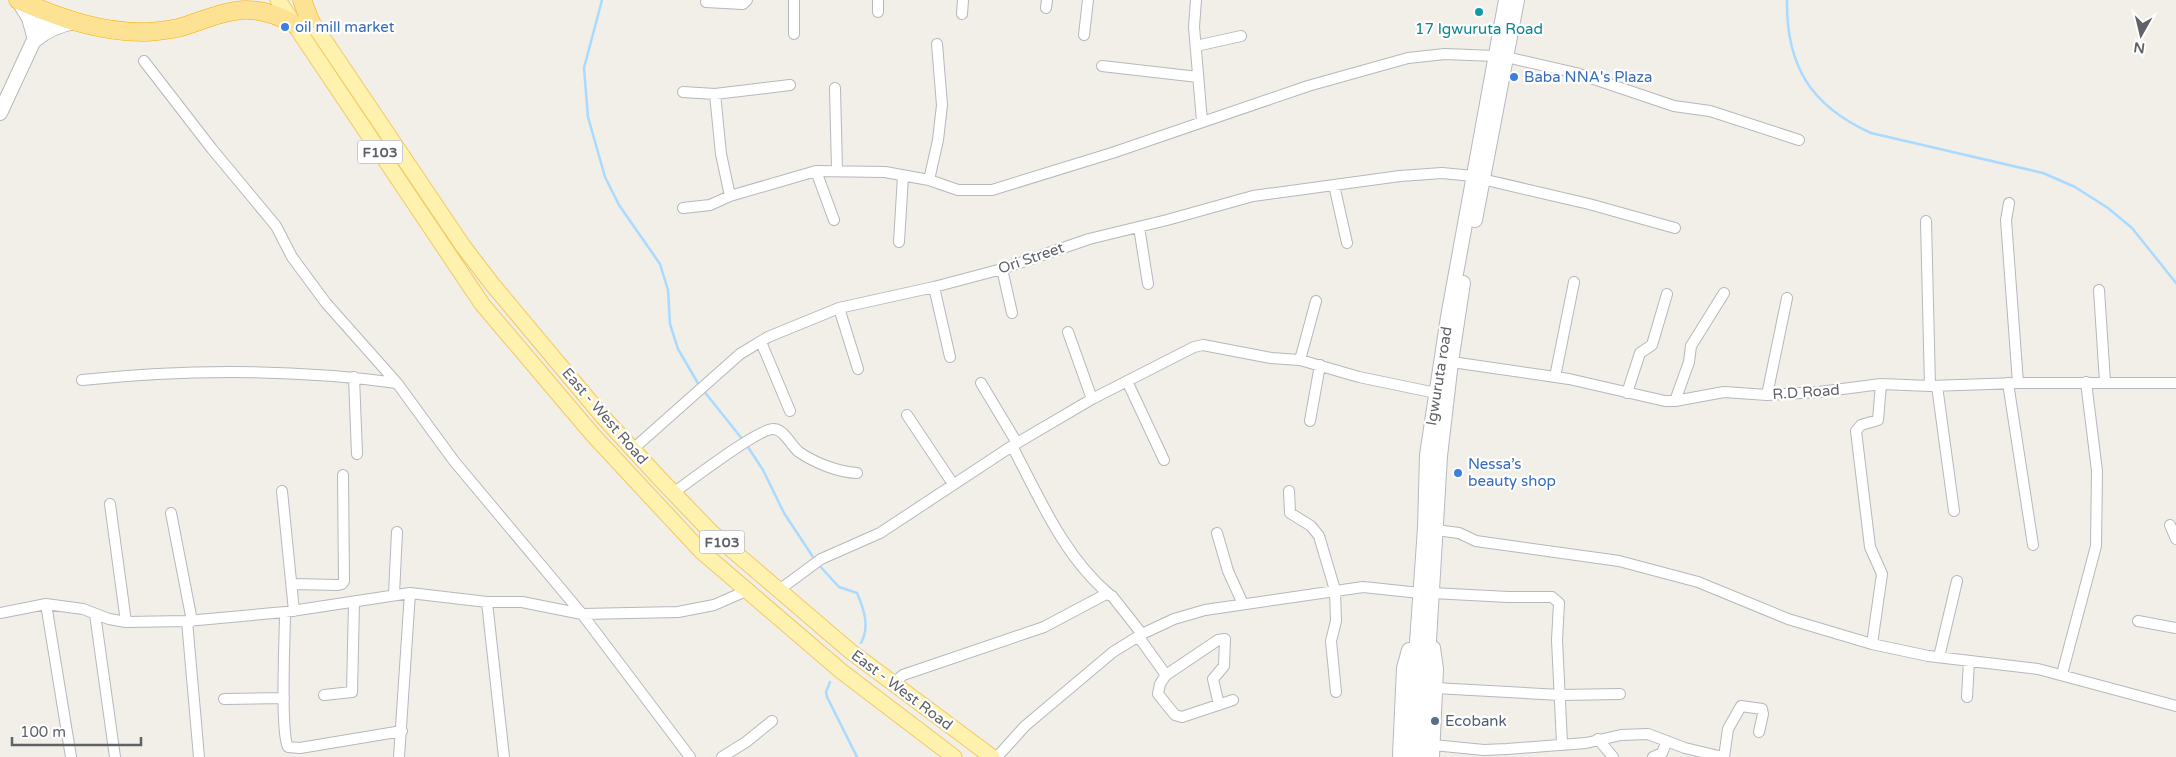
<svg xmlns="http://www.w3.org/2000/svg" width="2176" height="757" font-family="'Varela Round',sans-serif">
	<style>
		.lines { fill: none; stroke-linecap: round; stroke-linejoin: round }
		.stream { stroke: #aadaff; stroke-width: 2.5 }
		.street-casing { stroke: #b5b8bc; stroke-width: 12 }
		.secondary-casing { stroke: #b6babf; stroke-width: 16 }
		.primary-casing { stroke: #f2c960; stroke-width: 17 }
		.highway-casing { stroke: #f9ab00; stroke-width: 19 }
		.street { stroke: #fff; stroke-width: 10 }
		.secondary { stroke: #fff; stroke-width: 14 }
		.primary { stroke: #fff2af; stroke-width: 15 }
		.highway { stroke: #fde293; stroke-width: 18 }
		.culture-dot { fill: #0f9aa8; stroke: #fff; stroke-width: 2 }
		.shop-dot { fill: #3f7fe0; stroke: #fff; stroke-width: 2 }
		.service-dot { fill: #5c6f8a; stroke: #fff; stroke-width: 2 }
		.labels { text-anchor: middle; stroke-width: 4.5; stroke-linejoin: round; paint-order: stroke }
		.shield { fill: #fff; stroke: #8f9295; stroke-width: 1 }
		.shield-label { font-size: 14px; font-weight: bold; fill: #5f6368 }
		.shop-label { font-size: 15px; fill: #366cbe; stroke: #fff; text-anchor: start }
		.culture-label { font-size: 15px; fill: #0d838f; stroke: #fff }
		.street-label { font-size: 15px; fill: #5f6368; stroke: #fff }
		.service-label { font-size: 15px; fill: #4e5e75; stroke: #fff; text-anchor: start }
	</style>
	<rect width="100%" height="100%" fill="#f1efe8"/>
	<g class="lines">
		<path class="stream" d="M602,0l-18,68 4,49 17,60 14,28 41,59 8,26 2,34 8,25 21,36
			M1787,0c-1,66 24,106 84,133l172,40 32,14 33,21 24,20 44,55
			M703,390l40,50
			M746,444l17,26 21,43 31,47
			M818,564l21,23 18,6c7,16 13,34 4,50
			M830,682l-4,10 1,5 30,60"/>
		<g class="street-casing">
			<path id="street" d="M1196,0l-2,27 8,94
				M706,2l37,2 4,-4
				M1046,8l1,-8
				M878,12v-12
				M962,14l1,-14
				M794,34v-34
				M1084,35l4,-35
				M1196,46l45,-10
				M1506,57l70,16 98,33 36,5 89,29
				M144,61l68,88 64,77 16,31 34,46 71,80 57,78 128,153 108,143
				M1102,66l96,11
				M835,88l2,83
				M683,92l32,2 75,-9
				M715,94l6,60 9,42
				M816,171l18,49
				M1482,179l107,25 86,24
				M929,180l9,-40 4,-35 -5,-61
				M1334,185l13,58
				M2009,203l-3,17 12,163
				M683,208l27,-3 20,-9 86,-25 69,1 44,8 29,10h34l120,-37 196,-67 100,-28 37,-4 50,2
				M1926,221l4,165
				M1139,227l9,57
				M899,242l4,-66
				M1002,269l10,44
				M934,287l16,70
				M2099,290l6,92
				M839,308l19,61
				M1068,332l24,67
				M761,342l29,69
				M1300,360l16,-59
				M1445,361l124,18 96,22h10l49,-9 43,3 52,-3 62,-8 49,2 88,-3h158
				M354,377l3,77
				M1555,377l19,-95
				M82,380c105,-11 211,-11 315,3
				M1127,381l37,79
				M981,383l36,60
				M2008,383l25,162
				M1937,386l17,125
				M1627,393l13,-40 12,-8 15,-51
				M1767,395l20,-97
				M1675,401l14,-39 2,-16 33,-53
				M907,415l46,69
				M1310,421l10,-56
				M1012,446c27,51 52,111 98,149
				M633,449l107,-95 28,-17 71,-29 95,-21 68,-18 87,-30 78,-19 86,-24 147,-20 42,-3 31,3
				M282,491l12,120
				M1289,491l1,22 21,13 8,10 16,54 1,31 -5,20 5,51
				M673,493c16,-11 87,-66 101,-64 11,1 17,17 25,23 16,11 39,20 58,21
				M110,504l16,118
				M171,513l21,108
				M2170,525l6,14
				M1436,530l23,3 17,8 143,20 79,21 90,37 84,25 56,12 110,13 138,37
				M1217,533l11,38 15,33
				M292,584l46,1 4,-1 2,-3 -1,-106
				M779,590l42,-31 59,-26 132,-87 80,-47 102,-52 9,-2 68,13 29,2 59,17 77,16
				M1432,593l76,4h44l7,6 -2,37 5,103
				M394,594l3,-62
				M487,602l17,155
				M46,604l25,153
				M285,612c0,24 -5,120 3,135l12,1 102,-17
				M0,613l46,-9 37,5 26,10 17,3 61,-1 98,-9 125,-19 77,9h35l60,12 96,-2 36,-7 32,-14
				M95,614l20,143
				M187,621l12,136
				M2138,621l38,7
				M1138,636l28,39 -6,9 -2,10 17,21 7,2 51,-17
				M1872,644l10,-70 -12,-27 -14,-116 5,-6 17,-5 3,-36
				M1939,657l18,-76
				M2062,674l34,-128 1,-75 -11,-89
				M1166,675l52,-35 7,-1 -1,27 -11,13 6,26
				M893,684l10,-9 141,-48 62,-33 6,2 30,38
				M1435,688l125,7 60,-1
				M324,695l28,-3 2,-90
				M1967,697l2,-36
				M224,699l60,-1
				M1598,739l15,18
				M1433,745l51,5 23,-1 79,-6 35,-8 27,-1 37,14 38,9
				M399,757l11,-164
				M722,757l24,-15 26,-21
				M997,757l28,-31 88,-74 29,-18 32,-15 31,-9 158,-23 57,6
				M1653,757l9,-4 5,-12
				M1724,757l4,-28 13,-23 21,3 1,5 -4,18"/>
		</g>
		<g class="secondary-casing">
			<path id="secondary" d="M18,0l11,18 6,22
				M35,40c12,-10 23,-15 39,-18
				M0,113l47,-101
				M1475,220l42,-220
				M1400,755l4,-87 5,-18
				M1409,757l16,-229 2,-73 21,-138 58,-317
				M1422,757l18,-301 11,-94 12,-79
				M1432,757l4,-88 -3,-21"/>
		</g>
		<g class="primary-casing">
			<path id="primary" d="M278,0l204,304 111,131 108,116 140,120 113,86
				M304,10l159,236 29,38 112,134 58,63 49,51 139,119 142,106"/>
		</g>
		<g class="highway-casing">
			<path id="highway" d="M18,0c42,18 83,33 129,32 13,-1 26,-2 38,-6 44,-15 66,-26 109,-2
				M302,0l8,20"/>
		</g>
		<use href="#street" class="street"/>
		<use href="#secondary" class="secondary"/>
		<use href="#primary" class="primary"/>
		<use href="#highway" class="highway"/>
	</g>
	<circle class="culture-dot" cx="1479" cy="12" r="5"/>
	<g class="shop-dot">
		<circle cx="285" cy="27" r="5"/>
		<circle cx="1514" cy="77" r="5"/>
		<circle cx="1458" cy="473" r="5"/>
	</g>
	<circle class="service-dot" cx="1435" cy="721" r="5"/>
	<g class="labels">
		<g class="shield">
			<rect x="357.5" y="140.5" width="45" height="23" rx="4"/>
			<rect x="699.5" y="530.5" width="45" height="23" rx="4"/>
		</g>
		<g class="shield-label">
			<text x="380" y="157">F103</text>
			<text x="722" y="547">F103</text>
		</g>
		<g class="shop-label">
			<text x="295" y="32">oil mill market</text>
			<text x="1524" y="82">Baba NNA's Plaza</text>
			<text x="1468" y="469">Nessa’s<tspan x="1468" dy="17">beauty shop</tspan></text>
		</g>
		<g class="culture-label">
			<text x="1479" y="34">17 Igwuruta Road</text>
		</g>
		<g class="street-label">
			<text transform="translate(1031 258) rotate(-19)" y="5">Ori Street</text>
			<text transform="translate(1439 376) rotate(-81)" y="5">Igwuruta road</text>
			<text transform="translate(1806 392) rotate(-4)" y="5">R.D Road</text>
			<text transform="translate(605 416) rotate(49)" y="5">East - West Road</text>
			<text transform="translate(902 690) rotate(37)" y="5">East - West Road</text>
		</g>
		<g class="service-label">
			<text x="1445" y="726">Ecobank</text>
		</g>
	</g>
	<g transform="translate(2141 35) rotate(188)" stroke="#ffffff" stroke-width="4" paint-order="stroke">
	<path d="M0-4L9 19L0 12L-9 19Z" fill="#5f6368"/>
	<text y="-8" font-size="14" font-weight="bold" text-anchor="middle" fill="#5f6368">N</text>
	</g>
	<path d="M12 737v8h129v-8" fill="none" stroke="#5f6368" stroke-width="2.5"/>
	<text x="20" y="737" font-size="15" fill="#5f6368" stroke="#ffffff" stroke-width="4" paint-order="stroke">100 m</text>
</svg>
